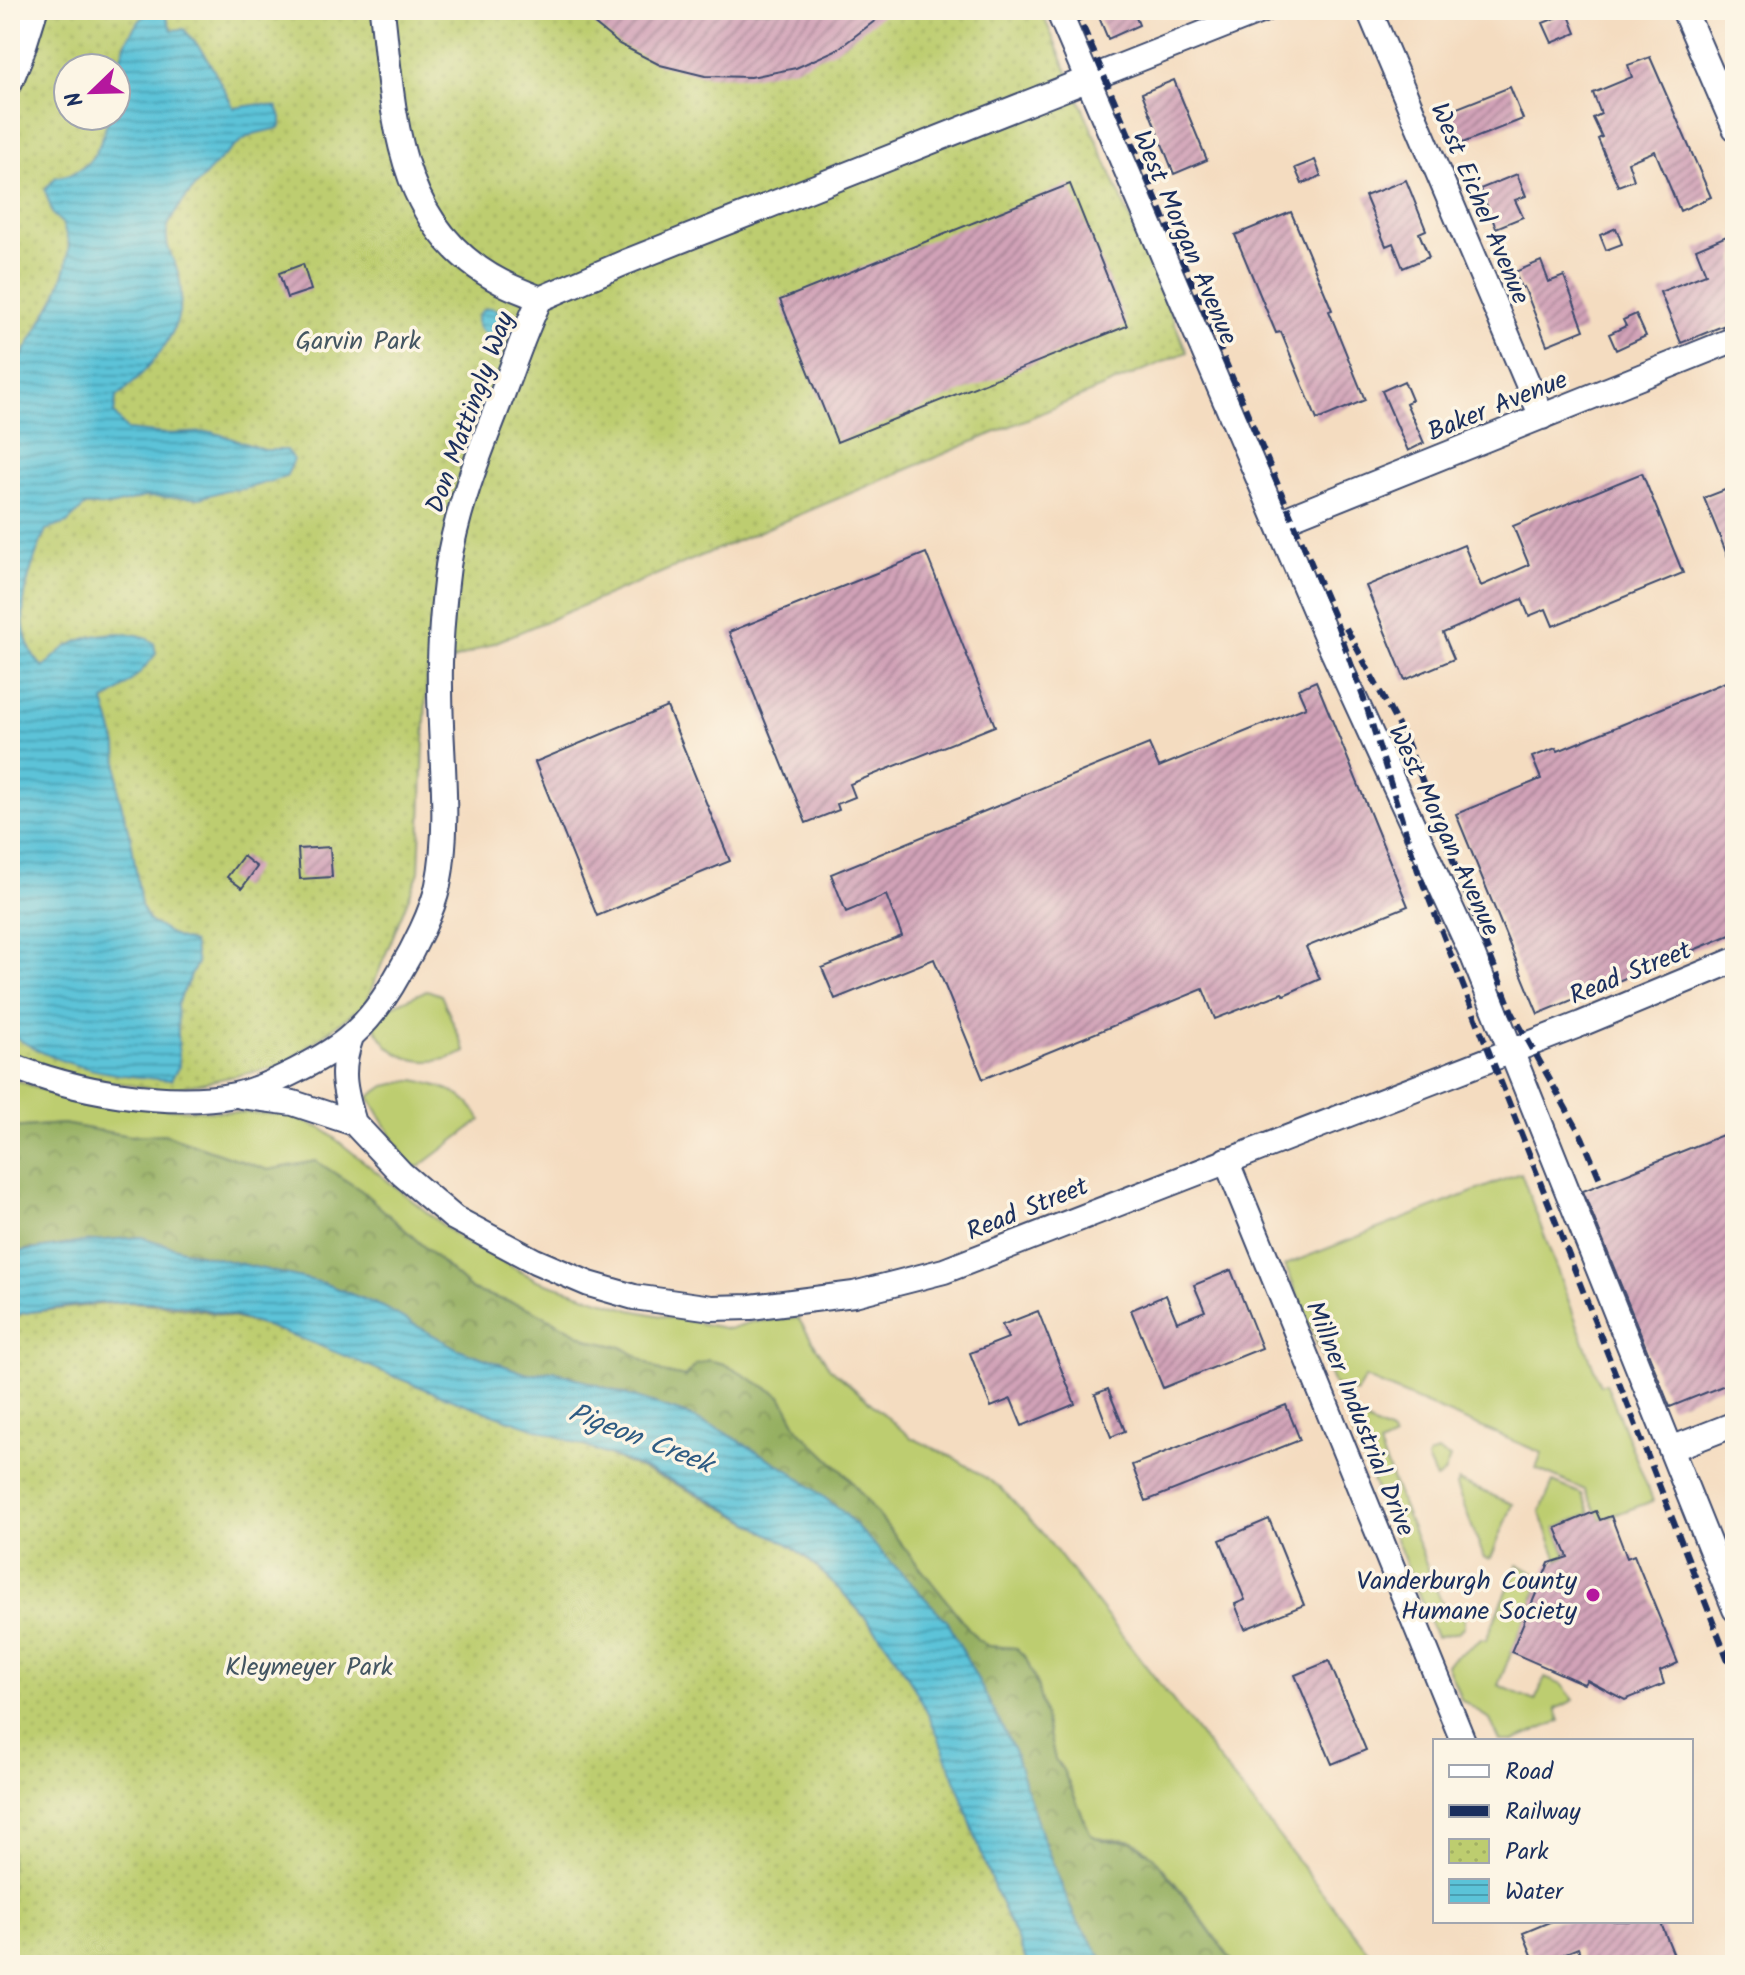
<svg xmlns="http://www.w3.org/2000/svg" width="1745" height="1975" font-family="Kalam,sans-serif">
	<style>
		.green { fill: #bdcd6f; stroke: #6c7e66; stroke-width: 2 }
		.forest { fill: url(#forest-crowns); stroke: #587060; stroke-width: 2 }
		.park { fill: url(#park-dots); stroke: #6c7e66; stroke-width: 2; fill-rule: evenodd }
		.water { fill: url(#water-rules); stroke: #3b799b; stroke-width: 2 }
		.building { fill: url(#building-hatch) }
		.lines { fill: none; stroke-linecap: round; stroke-linejoin: round }
		.minor-casing { stroke: #3c496d; stroke-width: 28 }
		.minor { stroke: #fff; stroke-width: 24 }
		.rail { stroke: #1b2f5e; stroke-width: 6; stroke-dasharray: 12 6; stroke-linecap: butt }
		.poi-dot { fill: #b5179e; stroke: #fcf5e5; stroke-width: 3 }
		.labels { text-anchor: middle; stroke-width: 7; stroke-linejoin: round; paint-order: stroke }
		.street-label { font-size: 26px; fill: #1b2f5e; stroke: #fcf5e5 }
		.park-label { font-size: 26px; fill: #445662; stroke: #fcf5e5 }
		.poi-label { font-size: 26px; fill: #1b2f5e; stroke: #fcf5e5; text-anchor: end }
		.water-label { font-size: 28px; font-style: italic; fill: #2e5b83; stroke: #fcf5e5 }
	</style>
	<defs>
		<pattern id="forest-crowns" width="20" height="18" patternUnits="userSpaceOnUse" patternTransform="scale(2)"><rect width="20" height="18" fill="#96b062"/><path d="M2 6a3 3 0 1 1 6 0M12 15a3 3 0 1 1 6 0" fill="none" stroke="#7a9054"/></pattern>
		<pattern id="park-dots" width="8" height="8" patternUnits="userSpaceOnUse" patternTransform="scale(2)"><rect width="8" height="8" fill="#bdcd6f"/><path d="M2 2h.1M6 6h.1" fill="none" stroke="#a2b063" stroke-width="1.8" stroke-linecap="round"/></pattern>
		<pattern id="water-rules" width="6" height="5" patternUnits="userSpaceOnUse" patternTransform="scale(2)"><rect width="6" height="5" fill="#5bc3d8"/><path d="M0 2.5h6" fill="none" stroke="#4a9fb2"/></pattern>
		<pattern id="building-hatch" width="6" height="6" patternUnits="userSpaceOnUse" patternTransform="scale(2)"><rect width="6" height="6" fill="#d1a2b7"/><path d="M-1 1l2-2M0 6l6-6M5 7l2-2" fill="none" stroke="#a98498"/></pattern>
	</defs>
	<rect width="100%" height="100%" fill="#fcf5e5"/>
	<filter id="ink" filterUnits="userSpaceOnUse"><feTurbulence type="fractalNoise" baseFrequency=".0125" numOctaves="2"/><feDisplacementMap in="SourceGraphic" scale="16" xChannelSelector="R" yChannelSelector="G"/><feConvolveMatrix kernelMatrix="1 2 1 2 8 2 1 2 1" color-interpolation-filters="sRGB"/></filter>
	<filter id="wash" filterUnits="userSpaceOnUse"><feTurbulence type="fractalNoise" baseFrequency=".006" numOctaves="4" result="noise"/><feDisplacementMap in="SourceGraphic" scale="32" xChannelSelector="R" yChannelSelector="G"/><feGaussianBlur stdDeviation="1.8" result="paint"/><feColorMatrix in="noise" values="0 0 0 0 0 0 0 0 0 0 0 0 0 0 0 0 0 1.4 0 .05"/><feComposite in="paint" operator="in"/></filter>
	<g filter="url(#wash)">
		<rect width="100%" height="100%" fill="#f4dcc0"/>
		<path class="green" d="M427,990l14,5 25,57c-26,12 -56,14 -78,-6 -6,-6 -11,-15 -15,-22l12,-15z
			M10,1078l74,26 204,11 35,14 141,113 73,38 94,30 98,19 22,-7 47,-4 31,49 81,70 44,21 46,29 42,46 337,432h-144c-19,-25 -78,-115 -102,-124 -14,-5 -24,3 -42,-6l-28,-65 -8,-11 -18,-74 -21,-37 -28,-2 -11,-7 -129,-162 -49,-47 -18,-34 -57,-32 -16,-4 -13,5 -10,12 -23,-5 -40,-25 -30,-6 -61,-32 -59,-19 -110,-99 -46,-30 -48,9 -104,-36 -34,2 -67,-12 -53,4z
			M415,1080c30,7 50,12 66,40l-62,47 -10,-2 -40,-68 16,-11z
			M1521,1173l79,212 6,-2 47,118 -53,19 -15,-30 -49,-21 6,-16 -177,-75 -9,15 -22,-9 -49,-119z
			M1360,1419l31,14 3,6 -15,7 68,170 17,-4v14l-6,6 -22,5 -86,-211 4,-6z
			M1437,1452l13,6 -6,16 -8,5 -9,-20 2,-4z
			M1458,1481l55,23 -22,54 -3,1 -4,-2 -28,-71z
			M1553,1482l29,12 8,19 -34,15 11,28 -9,4 -18,-48z
			M1518,1565l25,11 -45,109 37,16 10,-23 17,7 12,15 -18,9 4,12 -47,20h-13l-10,-21 -29,-21 -14,-34c8,-12 24,-15 34,-26l5,1z"/>
		<path class="forest" d="M63,1124l67,12 34,-2 104,36 48,-9 46,30 110,99 59,19 61,32 30,6 40,25 23,5 10,-12 13,-5 16,4 57,32 18,34 49,47 129,162 11,7 28,2 10,10 11,27 18,74 8,11 28,65 12,6h29l22,16 81,108h-128l-33,-49 -32,-79 -249,-364 -71,-42 -40,-18 -127,-42 -28,3 -69,-25 -75,-42 -60,-24 -137,-32 -45,-14 -57,5 -74,11v-125z"/>
		<path class="park" d="M10,10h1031l146,342 -760,319 -8,201 -53,131 -84,63 -118,25 -93,-16 -61,-22zM68,68h48v48h-48z
			M122,1302c68,2 136,19 200,44 38,14 74,33 112,46 111,40 223,75 324,136 12,7 26,12 37,21 36,28 84,82 110,120 41,61 57,134 82,201 12,32 28,64 41,95h-1018v-647l13,-5z"/>
		<path class="water" d="M151,10h12l9,20 12,-1 21,25 29,54 27,-4 16,3 4,10v10c-10,4 -21,4 -30,8 -20,9 -82,75 -84,96 -2,17 6,26 11,41 15,55 -26,94 -62,126l-2,16 13,16 39,4 47,-2 51,18h22l8,10 -8,17 -42,12 -18,1 -26,8 -55,-1 -35,9h-25l-18,17 -21,7c-18,41 -39,101 -3,137 8,-6 16,-16 25,-21 23,-13 65,-20 86,-3l2,11c-15,19 -32,36 -52,47l13,45 2,49 13,49 9,61 8,16 29,17 15,5 4,20 -20,42 2,61 -8,14c-55,-4 -115,-12 -161,-47v-662l12,-15 34,-60 10,-29 3,-23 -7,-21 -9,-8 -8,-25 11,-13c37,-4 44,-30 53,-61h7c0,-41 1,-79 35,-106z
			M477 321a13 13 0 1 1 26 0a13 13 0 1 1-26 0Z
			M141,1237l45,14 137,32 60,24 75,42 69,25 27,-3 128,42 40,18 71,42 51,40 104,109 66,128 28,87 32,79 33,49h-79c-13,-32 -30,-64 -41,-96 -33,-91 -54,-171 -118,-247 -22,-25 -48,-54 -75,-74 -12,-9 -27,-14 -40,-23 -99,-64 -217,-92 -326,-135 -85,-33 -169,-76 -261,-87 -48,-5 -96,3 -144,10l-13,5v-65l74,-11z"/>
		<g id="blocks">
			<path class="building" d="M577,10l145,1 167,-1 -51,39 -42,19 -45,9 -46,-1 -45,-11 -41,-21z
				M1096,10h37l6,15 -31,14z
				M1568,13l8,20 -24,10 -9,-20z
				M1650,57l61,140 -31,14 -25,-60 -27,11 6,18 -16,6 -20,-47 4,-2 -9,-19 8,-4 -8,-21 39,-16 -4,-12z
				M1174,80l33,80 -33,14 -32,-81z
				M1510,87l13,32 -68,27 -13,-32z
				M1315,160l6,16 -19,8 -7,-16z
				M1517,174l9,22 -11,4 8,17 -27,11 -16,-39z
				M1406,180l20,50 -7,3 10,24 -26,11 -10,-25 -7,3 -21,-50z
				M1070,184l57,142 -290,116 -57,-142z
				M1291,212l41,98 -3,1 36,89 -48,20 -36,-88 -5,1 -41,-98z
				M1616,228l6,16 -16,6 -6,-15z
				M1729,235l6,14v72l-54,22 -21,-51 46,-18 -10,-25z
				M1541,261l8,21 15,-6 20,54 -37,15 -23,-58 -3,1 -6,-16z
				M303,264l8,26 -24,8 -8,-25z
				M1636,314l10,22 -30,14 -7,-16 17,-8 -3,-6z
				M1404,381l8,19 -6,3 18,40 -16,8 -26,-60z
				M1642,473l41,100 -130,53 -7,-17 -17,7 -7,-17 -79,34 11,26 -49,21 -39,-94 98,-41 17,41 48,-21 -16,-39z
				M1735,486v86h-1l-30,-74z
				M926,553l69,173 -145,58 5,13 -18,7 2,6 -33,13 -77,-191z
				M1735,678v255l-197,81 -82,-200 85,-35 -9,-22 24,-9 2,3z
				M1316,681l92,225 -102,41 14,32 -36,16 -2,-2 -67,26 -12,-30 -220,90 -49,-120 -99,40 -13,-31 80,-32 -16,-41 -40,17 -15,-38 318,-130 10,23 147,-60 -8,-18z
				M667,707l63,154 -133,55 -62,-154z
				M330,847l2,30 -32,2 -2,-30z
				M243,856l14,11 -15,21 -15,-11z
				M1735,1130v251l-65,26 -87,-216z
				M1231,1270l31,78 -99,40 -32,-78 35,-15 11,27 28,-11 -11,-26z
				M1038,1311l37,93 -53,22 -11,-27 -20,8 -21,-54 38,-15 -6,-13z
				M1108,1389l17,42 -14,6 -16,-43z
				M1286,1405l14,35 -154,61 -14,-36z
				M1596,1511l4,9 11,-4 16,42 7,-3 44,108 -18,8 4,13 -39,16 -38,-20 -3,4 -73,-32 38,-89 19,-6 -12,-29z
				M1269,1519l35,86 -59,24 -10,-25 10,-4 -25,-60z
				M1329,1661l37,89 -34,14 -37,-89z
				M1552,1921h108l18,44h-93l-7,-17 -42,17 -13,-32z"/>
		</g>
	</g>
	<g filter="url(#ink)">
		<use href="#blocks" fill-opacity="0" stroke="#3c496d" stroke-width="2"/>
		<g class="lines">
			<g class="minor-casing">
				<path id="minor" d="M382,10c12,104 13,217 119,272 13,7 26,11 39,17
					M1058,10l271,633 144,313 262,653
					M1369,10l173,407
					M1684,10l51,118
					M10,82l10,-24 15,-48
					M1279,522l456,-183
					M351,1037c-12,33 -7,53 3,86
					M10,1065c62,26 158,43 225,30 29,-6 95,-39 117,-60 19,-17 35,-40 47,-62 14,-23 34,-62 39,-88 13,-65 2,-132 2,-198 -1,-40 3,-82 8,-121 9,-58 31,-112 52,-166 13,-34 24,-68 40,-101l86,-37 637,-252
					M241,1096l52,7 61,20 48,51 52,44 81,43 54,23 45,13 78,11 39,-1 103,-13 90,-23 637,-247 154,-64
					M1226,1160l237,581
					M1671,1449l64,-25"/>
			</g>
			<use href="#minor" class="minor"/>
			<path class="rail" d="M1076,10l259,609 31,86 52,166 317,807
				M1346,628l61,114 105,270 70,125 18,42"/>
		</g>
	</g>
	<circle class="poi-dot" cx="1593" cy="1595" r="8"/>
	<g class="labels">
		<g class="street-label">
			<text transform="translate(1481 203) rotate(67)" y="9">West Eichel Avenue</text>
			<text transform="translate(1186 237) rotate(67)" y="9">West Morgan Avenue</text>
			<text transform="translate(1497 405) rotate(-22)" y="9">Baker Avenue</text>
			<text transform="translate(469 412) rotate(-70)" y="9">Don Mattingly Way</text>
			<text transform="translate(1445 830) rotate(65)" y="9">West Morgan Avenue</text>
			<text transform="translate(1630 972) rotate(-22)" y="9">Read Street</text>
			<text transform="translate(1027 1208) rotate(-22)" y="9">Read Street</text>
			<text transform="translate(1361 1418) rotate(68)" y="9">Millner Industrial Drive</text>
		</g>
		<g class="park-label">
			<text x="358" y="349">Garvin Park</text>
			<text x="309" y="1675">Kleymeyer Park</text>
		</g>
		<g class="poi-label">
			<text x="1577" y="1589">Vanderburgh County<tspan x="1577" dy="30">Humane Society</tspan></text>
		</g>
		<g class="water-label">
			<text transform="translate(641 1437) rotate(21)" y="10">Pigeon Creek</text>
		</g>
	</g>
	<rect width="1745" height="1975" fill="none" stroke="#fcf5e5" stroke-width="40"/>
	<rect x="1433" y="1739" width="260" height="184" fill="#fcf5e5" stroke="#a2a6af" stroke-width="2"/>
	<rect x="1449" y="1765" width="40" height="12" fill="#ffffff" stroke="#a2a6af" stroke-width="2"/>
	<text x="1505" y="1779" font-size="24" fill="#1b2f5e">Road</text>
	<rect x="1449" y="1805" width="40" height="12" fill="#1b2f5e" stroke="#a2a6af" stroke-width="2"/>
	<text x="1505" y="1819" font-size="24" fill="#1b2f5e">Railway</text>
	<rect x="1449" y="1839" width="40" height="24" fill="url(#park-dots)" stroke="#a2a6af" stroke-width="2"/>
	<text x="1505" y="1859" font-size="24" fill="#1b2f5e">Park</text>
	<rect x="1449" y="1879" width="40" height="24" fill="url(#water-rules)" stroke="#a2a6af" stroke-width="2"/>
	<text x="1505" y="1899" font-size="24" fill="#1b2f5e">Water</text>
	<g transform="translate(92 92) rotate(247)"><circle r="38" fill="#fcf5e5" stroke="#a2a6af" stroke-width="2"/>
	<path d="M0-6L14 30L0 20L-14 30Z" fill="#b5179e"/>
	<text y="-12" font-size="22" font-weight="bold" text-anchor="middle" fill="#1b2f5e">N</text>
	</g>
</svg>
